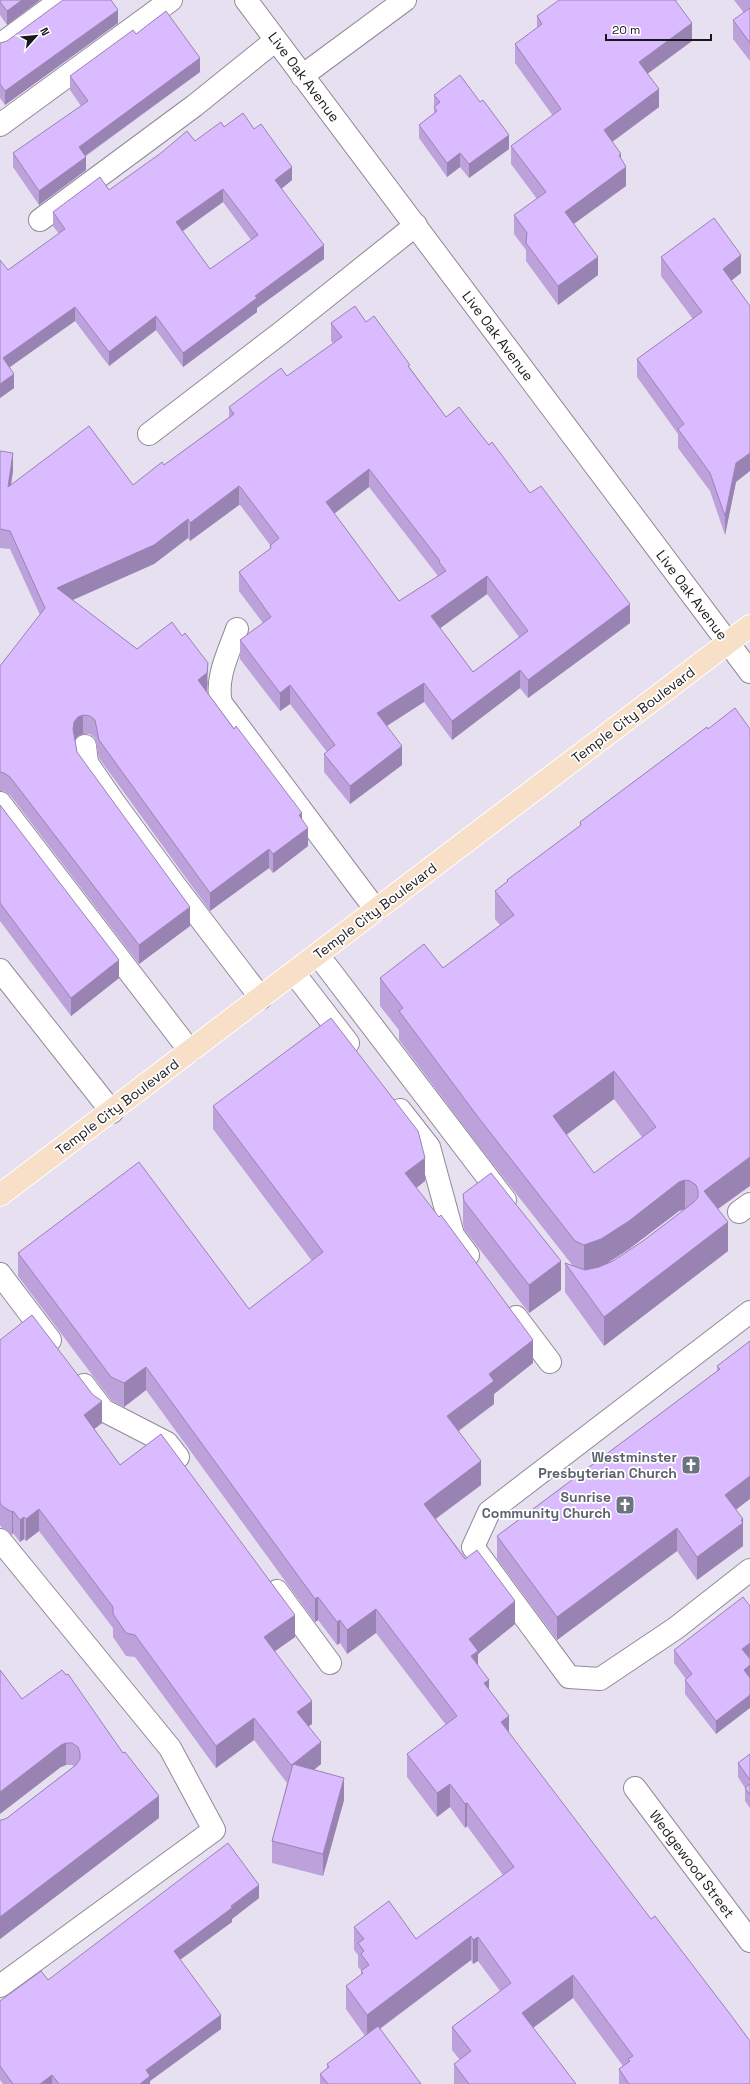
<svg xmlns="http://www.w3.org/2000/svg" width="750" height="2084" font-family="'Space Grotesk',sans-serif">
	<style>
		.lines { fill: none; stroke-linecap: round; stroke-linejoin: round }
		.minor-casing { stroke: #908a98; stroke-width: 24 }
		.major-casing { stroke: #fff; stroke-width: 24 }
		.minor { stroke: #fff; stroke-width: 22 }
		.major { stroke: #f7dfc8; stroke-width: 22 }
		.wall { fill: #bca1db; fill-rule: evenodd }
		.shaded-wall { fill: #9983b2 }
		.building { fill: #dbbbff; stroke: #9983b2; fill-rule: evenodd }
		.labels { text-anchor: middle; stroke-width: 3.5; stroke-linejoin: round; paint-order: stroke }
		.street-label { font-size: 14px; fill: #19171c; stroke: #fff }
		.worship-label { font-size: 14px; font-weight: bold; fill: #5b616d; stroke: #fff; text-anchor: end }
	</style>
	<rect width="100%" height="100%" fill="#e7e0f0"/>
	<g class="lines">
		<g class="minor-casing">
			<path id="minor" d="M246,0l504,672
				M0,45l61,-45
				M302,76l103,-76
				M0,125l171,-125
				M40,220l154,-114 82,-66
				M149,434l133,-102 134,-107
				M237,629c-8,23 -22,49 -16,74l155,207
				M85,746l2,17 26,38 64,87 84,110
				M0,803l190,248
				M318,955l187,245
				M0,970l112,142
				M294,973l54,70
				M400,1110l29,37 24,88 15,20
				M739,1212l11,-8
				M0,1274l50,66
				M750,1312l-261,200 -16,35 96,130 31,2 76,-51 74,-58
				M516,1317l34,45
				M84,1385l19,25 64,33 11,14
				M0,1540l170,208 44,82 -214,156
				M277,1591l53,72
				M635,1788l115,153"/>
		</g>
		<g class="major-casing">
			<path id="major" d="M0,1195l750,-569"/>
		</g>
		<use href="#minor" class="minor"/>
		<use href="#major" class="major"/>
	</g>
	<path class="wall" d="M0,0h40l-33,25 -7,-10z
		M678,0l-2,1 16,40 -45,33 12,33 -47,35 9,17 5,27 -52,38 24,51 -40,30 -32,-44v-11l-12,-16v-19l23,-16 -26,-35v-18l42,-30 -38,-53v-19l22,-16v-12z
		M734,0h16v61l-17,-22v-19l11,-7z
		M118,23l-113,82 -5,-7v-55z
		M136,34l64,38 -114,84v14l-47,35 -26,-38v-14l68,-47 -11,-16v-14z
		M434,95l75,54 -40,29 -9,-11 -13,10 -28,-39v-13l15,-11z
		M224,127l30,2 38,51 -11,9 43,70 -67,49v4l-74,55 -27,-37 -47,36 -34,-45 -66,46 5,21 -14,10 8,-128 51,-36 -6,-8v-14l56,-22 86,-49zM223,202l28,38 -41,29 -28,-38z
		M661,257l80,16 -10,8 5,201 -11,53 -15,-44 -32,-43v-14l-41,-57v-18l56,-40 -32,-43z
		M366,322l44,46 36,49 43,28 141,178 -102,75 -8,-10 -68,52 -28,-38 -37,24 15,39 -52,39 -26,-32v-18l3,-2 -37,-48 -10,7 -40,-52v-19l23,-17 -24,-32v-19l31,-23v-4l-29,-39 -2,-1 -49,36 -2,-3 -34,26 -82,36 65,49 71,32 -1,11 95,127 6,27 -35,27 -4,-5 -59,43 -111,-153 -4,-20 -5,-4h-7l-5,2 -3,4 2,12 113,174 -51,38 -129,-169 -6,-4h-4v-125l40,-51 -30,-66 -10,-1v-97l13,20 -2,13 122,1 31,-20 65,-48v-10l58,-31 46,-33 -2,-2v-18zM369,487l69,89 -39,25 -65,-88zM487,594l32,43 -46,35 -33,-44z
		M707,727l11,482 10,42 -124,95 -39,-54v-29l8,3 -95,-121 -79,-105v-10l-19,-24v-28l63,-10 57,-43 -5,-6v-28l12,-9v-2l73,-54v-4zM614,1099l28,38 -48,36 -28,-38zM685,1209l-42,32 -30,20 -5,2 21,-14 50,-38z
		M0,805l119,173 -48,38 -71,-95z
		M213,1106l212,75 -9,7 117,175 -39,31v10l-35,27 22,54 -45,34 79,105 -37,30v11l31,68 241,351h-131v-15l4,-3 -50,-68 -40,30 43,56h-122v-20l6,-4 -8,-10v-23l48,-36 -22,-30 -5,3 -2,-4 -91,69 41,55h-101v-10l7,-5v-5l38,-28 -19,-27v-23l15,-11v-5l-3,-3v-12l-4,-5v-23l62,12 87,-64 -36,-49 -2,2 -15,-21 -13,10 -30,-40v-23l39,-29 -70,-92 -29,21 -7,-11 -3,2 -19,-25 -3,2 -169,-232 -22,17 -13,-7 -93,-124v-23l231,56 63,-48 -99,-132z
		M463,1194l98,96 -32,23 -65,-84 -1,-6z
		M0,1340l102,83 -8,6 26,36 175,172 -20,14 37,73 -4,2 13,38 -7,6 30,30 -21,76 -51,-13v-22l15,-58 -33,-43 -38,28 -81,-111 -9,-1 -13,-19v-9l-74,-97 -13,10 -2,-2 -4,3 -7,-9 -1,2 -10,-7 -2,-3z
		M750,1341l-14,169 7,9v27l-46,34 -20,-29 -120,89 -60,-81v-23l220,-165v-5z
		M674,1650l76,7 -1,1 -33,76 -31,-40v-14l1,-1 -12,-16z
		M22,1699l137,119 -159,121v-119h2l5,-2 67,-52 -2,-1h-6l-5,2z
		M750,1754v54l-5,-7v-13l-7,-11v-14z
		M259,1898l-27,21v3l-52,38 41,69 -71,52v3h-147l-3,-4v-79l48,-21z"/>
	<path class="shaded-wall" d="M22,0h18l-33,25v-14z
		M118,10v13l-113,82v-14z
		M692,23v18l-53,39v-18z
		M200,58v14l-121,88v-13z
		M659,89v18l-55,41v-18z
		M509,135v14l-40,29v-14z
		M460,153v14l-13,10v-14z
		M621,154v17l5,-4v19l-61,44v-18z
		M86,157v13l-47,35v-14z
		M292,167v13l-17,14v-14z
		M223,189v13l-47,34v-14z
		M324,245v14l-67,49v4l-74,55v-14l72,-57z
		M741,255v18l-18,14v-18z
		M598,257v18l-40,30v-19z
		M75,307v14l-72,51v-14z
		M156,316v14l-47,36v-14z
		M14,374v14l-14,10v-14z
		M13,453v18l-5,34v-18z
		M750,453v18l-14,11 -11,53v-19l11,-53z
		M369,469v18l-43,33v-18z
		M239,486v19l-49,36v-18z
		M188,519v19l-34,26 -97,43v-19z
		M487,576v18l-56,41v-19z
		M630,604v19l-102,75v-18z
		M208,663l-1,29 -9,7v-19z
		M520,670v18l-68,52v-19z
		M424,683v19l-47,30v-19z
		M290,685v19l-10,7v-18z
		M83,715v19l-5,2 -4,5 -1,-12 1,-7 4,-5z
		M402,746v19l-52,39v-18z
		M302,813v19l-3,-17z
		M308,828v18l-35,27v-19z
		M269,849v19l-59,43v-18z
		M190,907v19l-51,38v-19z
		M119,960v18l-48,38v-18z
		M614,1071v28l-61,46v-29z
		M750,1157v29l-46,33v-28z
		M425,1158v23l-20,16v-24z
		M685,1180v29l-6,2 -50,38 -28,18 -17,6v-28l95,-63z
		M728,1222v29l-124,95v-29z
		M561,1261v29l-32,23v-28z
		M533,1340v23l-39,31v10l-47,35v-23l42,-42z
		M146,1367v23l-22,17v-24z
		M102,1401v22l-18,14v-22z
		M481,1461v24l-57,42v-23z
		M750,1476v23l-25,19v-23z
		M39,1509v22l-13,10v-22z
		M13,1511v22l-1,2v-23z
		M24,1517v22l-4,3v-22z
		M743,1519v27l-46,34v-23z
		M677,1528v23l-120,89v-23z
		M318,1597v23l-3,2v-23z
		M515,1601v23l-37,30v20l-7,5 -2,-40z
		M376,1609v24l-29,21v-24z
		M295,1615v22l-31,22v-22z
		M340,1620v23l-3,2v-23z
		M750,1643v14l-8,6v-14z
		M750,1665v14l-6,-9z
		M489,1680v23l-5,-20z
		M750,1695v13l-34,26v-13z
		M312,1701v23l-15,10v-22z
		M509,1716v24l-8,-18z
		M254,1718v22l-38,28v-22z
		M321,1742v22l-28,22v-22z
		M66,1743v22l-5,2 -61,47v-22l61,-47z
		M344,1778v22l-21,76v-22z
		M450,1784v23l-13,10v-24z
		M159,1796v22l-159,121v-22z
		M467,1803v23l-2,2v-24z
		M259,1885v13l-27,21v3l-58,42v-13l57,-45z
		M471,1936v24l-104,78v-23z
		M478,1937v24l-5,3v-24z
		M573,1975v23l-51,38v-23z
		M221,2015v14l-71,52v3h-10l6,-14z
		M52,2075v9h-12z"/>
	<path class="building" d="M0,0h22l-15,11 -7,-9z
		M63,0h48l7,10 -113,81 -5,-7v-41l7,-2z
		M559,0h116l17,23 -53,39 20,27 -55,41 17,24 -2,1 7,12 -61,45 33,45 -40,29 -32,-43 1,-10 -13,-18 32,-23 -35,-46 50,-37 -46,-65 27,-20 -5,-8z
		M750,8v35l-17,-23z
		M166,11l34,47 -121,89 7,10 -47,34 -26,-38 75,-52 -18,-25 63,-46 3,4z
		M460,75l20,27 3,-2 26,35 -40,29 -9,-11 -13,10 -28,-38 18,-14 -3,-4 6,-5 -6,-7z
		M243,113l11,16 7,-5 31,43 -17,13 49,65 -69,51 2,2 -74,55 -27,-37 -47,36 -34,-45 -72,51 11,16 -14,10v-124l8,10 57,-41 -12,-17 47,-35 9,13 52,-37 26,-22 8,10 26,-19 3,5zM223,189l35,46 -48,34 -34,-47z
		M714,218l27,37 -18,14 27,37v147l-14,10 -11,53 -15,-43 -32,-44 6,-5 -47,-65 65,-47 -41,-55z
		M355,306l11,16 8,-6 36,49 -2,1 38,51 13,-10 30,38 3,-3 38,51 11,-7 89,118 -102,76 -8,-10 -68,51 -28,-38 -47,30 25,33 -52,40 -26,-32 11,-9 -45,-60 -10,8 -40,-53 31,-23 -32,-45 32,-24 -1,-2 9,-8 -38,-50 -2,-2 -49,37 -2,-4 -34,26 -97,43 80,61 35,-27 10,14 3,-3 23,30 -1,10 -9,7 36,49 2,-3 66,87 -3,2 9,13 -35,26 -4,-5 -59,44 -111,-153 -4,-20 -5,-4 -7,-1 -5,2 -4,5 -1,7 4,23 113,155 -51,38 -129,-168 -6,-4 -4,-1v-106l45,-58 -35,-77 -10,-2v-78l13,2 -5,34 81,-61 44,59 29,-23 2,3 70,-51 -5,-7 52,-39 6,8 55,-39 -11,-14zM369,469l71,92 -1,1 7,9 -47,30 -73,-99zM487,576l41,55 -55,41 -42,-56z
		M735,708l15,21v428l-46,34 24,31 -124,95 -39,-54 20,7 14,-3 14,-6 30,-20 51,-39 4,-5v-6l-2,-6 -6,-4 -5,-1 -6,2 -50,39 -28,18 -17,6 -9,-4 -97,-124 -79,-106 4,-3 -23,-30 44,-34 19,24 71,-53 -19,-24 13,-10 -1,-1 74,-55 -1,-3 127,-95 1,2zM614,1071l42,56 -62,46 -41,-57z
		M0,805l119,155 -48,38 -71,-95z
		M331,1018l87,113 7,27 -20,15 34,44 2,-2 92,125 -44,34 5,7 -47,35 34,45 -57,43 41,55 12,-9 38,51 -46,38 9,12 -7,5 18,24 -5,3 25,33 -8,6 150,197 4,-3 75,98 20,27v43h-121l-10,-15 11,-8 -2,-2 5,-3 -60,-81 -51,38 54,71h-107l-15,-20 17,-13 -19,-24 59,-44 -33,-46 -5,3 -2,-4 -104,79 -21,-29 17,-13 -2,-2 8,-6 -8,-11 3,-3 -6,-8 6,-4 -10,-12 35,-26 27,38 98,-72 -47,-64 -2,1 -15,-20 -13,9 -30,-39 50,-38 -81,-107 -29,21 -7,-10 -3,2 -19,-25 -3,2 -169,-232 -22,16 -13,-6 -93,-124 121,-91 110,147 48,-37 26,-20 -110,-146z
		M491,1173l70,88 -32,24 -65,-84 -1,-7z
		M32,1315l61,80 9,6 -18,14 36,50 41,-31 134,181 -31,22 48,64 -15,11 24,30 -28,22 51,14 -21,76 -51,-13 21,-77 -2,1 -37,-47 -38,28 -81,-111 -9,-2 -13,-19v-7l-74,-98 -13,10 -2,-2 -4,3 -7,-9 -1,1 -10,-6 -2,-3v-163z
		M750,1341v135l-25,19 18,24 -2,1 2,3 -46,34 -20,-29 -120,89 -60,-81 223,-167 -3,-3z
		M743,1597l7,9v37l-8,6 8,10v6l-6,5 6,8v17l-34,26 -31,-41 7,-6 -18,-24z
		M0,1670l22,29 40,-29 4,5 2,-1 55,79 2,-1 34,44 -159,121v-97h2l5,-2 69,-53 4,-6v-6l-2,-6 -6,-4h-6l-5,2 -61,47z
		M750,1754v26l-12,-17z
		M750,1784v11l-5,-7z
		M228,1843l31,42 -28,21 1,2 -58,43 47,64 -75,55 4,6 -10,8h-81l-7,-9 -12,9h-27l-13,-18v-65l41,-30 7,9z
		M378,2026l43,58h-93l-8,-10 9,-7 -2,-3z"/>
	<defs>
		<g id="church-square" transform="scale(1)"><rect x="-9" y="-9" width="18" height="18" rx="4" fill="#6b7280" stroke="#fff"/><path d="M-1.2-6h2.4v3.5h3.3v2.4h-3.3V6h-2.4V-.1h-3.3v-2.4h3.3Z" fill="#fff"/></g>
	</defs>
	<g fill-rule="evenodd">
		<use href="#church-square" x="691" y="1465"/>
		<use href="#church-square" x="625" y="1505"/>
	</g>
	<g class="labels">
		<g class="street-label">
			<text transform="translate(304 77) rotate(53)" y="5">Live Oak Avenue</text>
			<text transform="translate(498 336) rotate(53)" y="5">Live Oak Avenue</text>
			<text transform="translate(692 595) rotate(53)" y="5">Live Oak Avenue</text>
			<text transform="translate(633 715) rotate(-37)" y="5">Temple City Boulevard</text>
			<text transform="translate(375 911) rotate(-37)" y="5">Temple City Boulevard</text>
			<text transform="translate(117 1107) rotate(-37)" y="5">Temple City Boulevard</text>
			<text transform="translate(692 1864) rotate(53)" y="5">Wedgewood Street</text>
		</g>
		<g class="worship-label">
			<text x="677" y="1462">Westminster<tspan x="677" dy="16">Presbyterian Church</tspan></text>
			<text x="611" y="1502">Sunrise<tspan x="611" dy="16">Community Church</tspan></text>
		</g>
	</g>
	<g transform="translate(36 36) rotate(63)" stroke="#ffffff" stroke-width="3" paint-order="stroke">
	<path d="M0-3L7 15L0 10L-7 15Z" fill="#19171c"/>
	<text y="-6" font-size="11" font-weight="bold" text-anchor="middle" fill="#19171c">N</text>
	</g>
	<path d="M606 34v6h105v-6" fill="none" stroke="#19171c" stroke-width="2"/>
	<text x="612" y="34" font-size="12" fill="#19171c" stroke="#ffffff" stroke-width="3" paint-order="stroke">20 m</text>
</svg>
